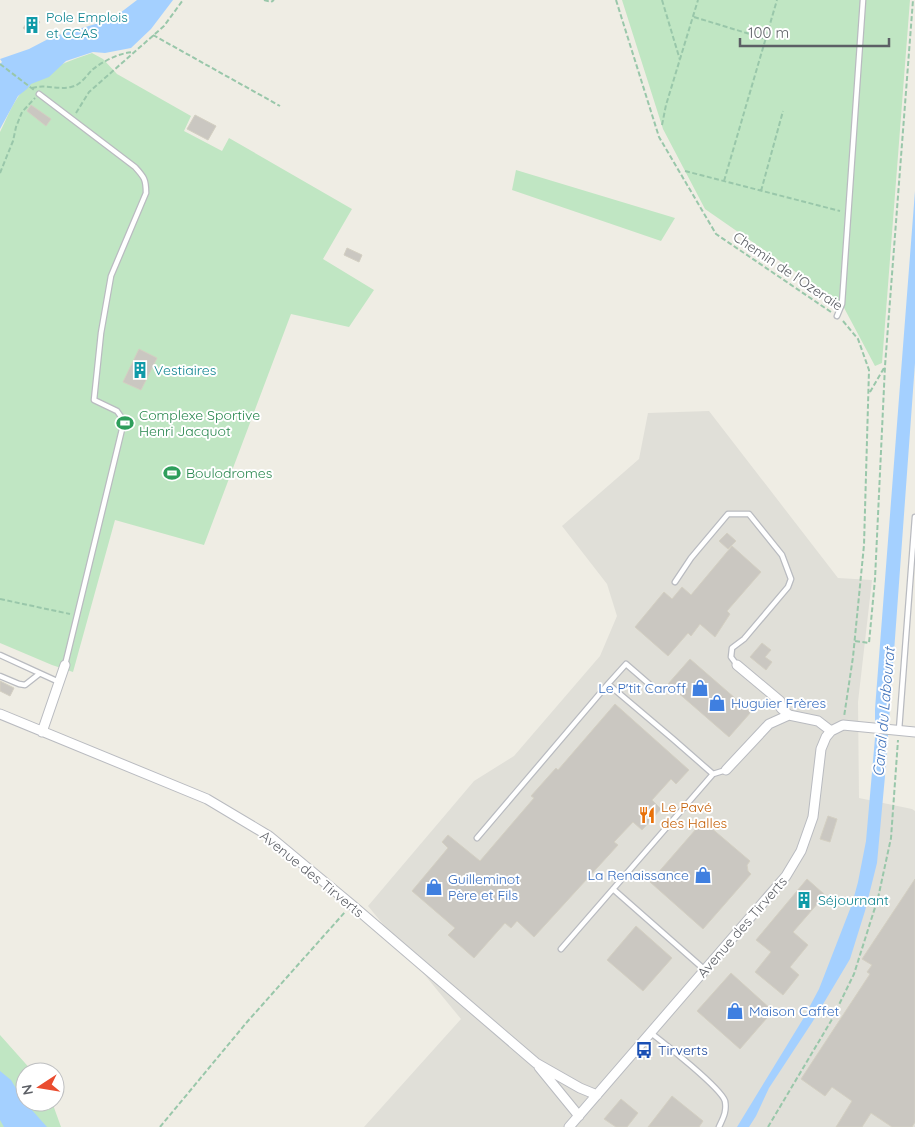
<svg xmlns="http://www.w3.org/2000/svg" width="915" height="1127" font-family="Quicksand,sans-serif">
	<style>
		.industrial { fill: #e0dfd8 }
		.green { fill: #c0e6c3 }
		.water { fill: #a4d0ff }
		.building { fill: #cac7c1; stroke: #d3cfc2 }
		.lines { fill: none; stroke-linecap: round; stroke-linejoin: round }
		.lane-casing { stroke: #b9bbc0; stroke-width: 7 }
		.street-casing { stroke: #b9bbc0; stroke-width: 11 }
		.path { stroke: #99c7aa; stroke-width: 2; stroke-dasharray: 5 2.5; stroke-linecap: butt }
		.lane { stroke: #fff; stroke-width: 4.5 }
		.street { stroke: #fff; stroke-width: 9 }
		.labels { text-anchor: middle; stroke-width: 4; stroke-linejoin: round; paint-order: stroke }
		.culture-label { font-size: 14px; fill: #0d838f; stroke: #fff; text-anchor: start }
		.street-label { font-size: 14px; fill: #5c5f65; stroke: #fff }
		.leisure-label { font-size: 14px; fill: #27864d; stroke: #fff; text-anchor: start }
		.shop-label { font-size: 14px; fill: #366cbe; stroke: #fff; text-anchor: start }
		.food-label { font-size: 14px; fill: #c56008; stroke: #fff; text-anchor: start }
		.transit-label { font-size: 14px; fill: #164399; stroke: #fff; text-anchor: start }
		.water-label { font-size: 15px; font-style: italic; fill: #4274bb; stroke: #fff }
	</style>
	<rect width="100%" height="100%" fill="#efede4"/>
	<path class="industrial" d="M709,411l129,167 34,2 -14,122 1,96 53,11 3,2v316h-551l97,-108 -93,-113 106,-125 40,-25 86,-100 17,-40 -10,-32 -45,-58 77,-67 9,-46z"/>
	<path class="green" d="M622,0h288l-28,363 -7,3 -33,-62 -137,-95 -42,-80z
		M92,53l11,6 14,15 74,42 -7,15 38,20 7,-13 123,71 -29,50 51,31 -25,37 -58,-13 -87,231 -89,-25 -42,152 -21,-7 -52,-22v-511c6,-12 11,-25 18,-35 16,-24 48,-35 74,-44z
		M516,170l159,48 -14,23 -149,-51z
		M0,1035l33,37h-8v30h27l9,25h-61z"/>
	<path class="water" d="M137,0h36l-22,29 -20,19 -26,5 -12,-1 -27,9 -17,16 -18,7 -4,5 -9,7 -18,33v-65l2,-2 -2,-3 29,-10 23,-12 50,-15 18,-9z
		M915,191v172l-30,413 -8,87 -12,48 -15,48 -37,62 -44,67 -13,28 -7,11h-12l66,-108 16,-30 33,-85 6,-22 8,-41 9,-103v-29z
		M0,1071l11,9 12,20 24,27h-43l-4,-7z"/>
	<path class="building" d="M33,16l7,6 -9,11 -8,-5z
		M31,105l20,14 -5,7 -19,-15z
		M195,115l21,11 -8,14 -21,-11z
		M347,248l15,7 -3,7 -15,-7z
		M139,349l18,9 -16,32 -18,-8z
		M727,533l9,8 -8,8 -9,-8z
		M732,546l29,26 -34,39 3,3 -15,23 -15,-13 -9,12 -3,-3 -20,23 -33,-29 29,-35 8,7 10,-12 9,8z
		M762,643l9,7 -6,7 7,5 -6,8 -16,-13z
		M690,659l61,53 -22,25 -61,-53z
		M0,681l14,7 -4,8 -10,-5z
		M615,704l74,66 -13,14 -5,-5 -19,21 9,9 -19,21 -9,-8 -19,20 4,3 -84,92 -17,-16 -6,7 -6,-5 -31,35 -26,-23 7,-7 -43,-37 36,-43 -6,-6 6,-7 32,26 54,-63 -3,-2 25,-28 2,2z
		M828,816l9,3 -7,23 -10,-3z
		M703,821l47,40 -3,4 1,6 3,3 -48,55 -53,-47z
		M807,879l18,16 -32,37 15,13 -18,22 9,8 -16,20 -28,-23 16,-20 -15,-12z
		M915,879v243l-3,5h-20l-21,-14 -9,14h-26l16,-26 -20,-14 -7,9 -24,-17 69,-105 -3,-2 5,-7 -10,-6z
		M636,926l36,32 -29,33 -36,-31z
		M731,973l42,38 -33,38 -43,-38z
		M672,1096l31,25 -4,6h-51z
		M621,1099l17,14 -11,14h-11l-12,-8z"/>
	<g class="lines">
		<g class="lane-casing">
			<path id="lane" d="M39,94l96,73c9,10 11,12 11,26l-35,83 -10,57 -7,67 23,11 7,10 -59,244
				M837,316l5,-12 21,-304
				M675,582l16,-24 37,-44h21l33,41 9,24 -3,8 -44,52 -12,9 -1,9 6,8
				M0,655l59,27
				M0,676l19,8 6,1 14,-11
				M608,684l18,-20 30,26
				M899,730l16,-213
				M477,838l131,-154 65,55 40,35
				M613,889l92,81
				M561,949l152,-175 13,-4
				M651,1033c13,10 70,55 74,68 2,11 -2,17 -6,26"/>
		</g>
		<g class="street-casing">
			<path id="street" d="M737,665l43,36 1,7 8,7 29,6 13,10
				M0,714l207,85 62,37 83,69 184,158 44,25 17,7
				M42,732l23,-67
				M726,770l43,-46 20,-9
				M539,1067l40,49
				M569,1127l217,-251 15,-25 12,-34 8,-68 5,-12 5,-6 12,-6 72,7"/>
		</g>
		<path class="path" d="M264,0l7,2 3,-2
			M616,0l43,137 57,97 115,78
			M662,0l18,60
			M694,17l72,22
			M153,35l127,71
			M0,64l34,26
			M32,88c13,-4 26,2 39,-1 10,-2 15,-11 21,-17 11,-9 29,-18 43,-18
			M76,113l13,-21 75,-66 19,-26
			M662,125l4,-20 32,-105
			M685,171l155,40
			M0,173l13,-32 3,-14 6,-15 13,-14
			M724,181l53,-181
			M761,191l22,-80
			M843,321l15,18 11,31 -5,175 -11,112 -9,60
			M870,392l14,-24
			M0,599l70,15
			M855,641l14,2 6,-64 10,-213 28,-366
			M160,1127l87,-105 98,-110
			M768,1127l63,-106 23,-47 24,-76 13,-60 7,-98"/>
		<use href="#lane" class="lane"/>
		<use href="#street" class="street"/>
	</g>
	<defs>
		<g id="building-bare" transform="scale(1.35)"><path d="M-4-6H4V6H1V3H-1V6H-4ZM-2.5-4.3h1.7v1.8h-1.7ZM.8-4.3h1.7v1.8H.8ZM-2.5-1h1.7V.8h-1.7ZM.8-1h1.7V.8H.8Z" fill="#0f9aa8" stroke="#fff" stroke-width="2.5" paint-order="stroke"/></g>
		<g id="stadium-bare" transform="scale(1.35)"><path d="M0-5a6.5 5 0 1 0 0 10a6.5 5 0 1 0 0-10ZM-3.5-1.8h7v3.6h-7Z" fill="#2e9e5b" stroke="#fff" stroke-width="2.5" paint-order="stroke"/></g>
		<g id="shop-bare" transform="scale(1.35)"><path d="M-5-2.5h2.3a2.7 3.5 0 0 1 5.4 0H5L5.5 6h-11ZM-1.5-2.5h3a1.5 2.3 0 0 0-3 0Z" fill="#3f7fe0" stroke="#fff" stroke-width="2.5" paint-order="stroke"/></g>
		<g id="restaurant-bare" transform="scale(1.35)"><path d="M-5-6h1v4h1v-4h1v4h1v-4h1v5L-1.5 .5V6h-2V.5L-5-1ZM5-6V6H3V1.5H1.5Q1.5-4 5-6Z" fill="#e8710a" stroke="#fff" stroke-width="2.5" paint-order="stroke"/></g>
		<g id="bus-bare" transform="scale(1.35)"><path d="M-5-6H5V4H4V6H2V4H-2V6H-4V4H-5ZM-3.5-4V0h7V-4ZM-3.5 1.2v1.5H-2V1.2ZM2 1.2v1.5H3.5V1.2Z" fill="#1a4fb4" stroke="#fff" stroke-width="2.5" paint-order="stroke"/></g>
	</defs>
	<g fill-rule="evenodd">
		<use href="#building-bare" x="32" y="25"/>
		<use href="#building-bare" x="140" y="370"/>
		<use href="#stadium-bare" x="125" y="423"/>
		<use href="#stadium-bare" x="172" y="473"/>
		<use href="#shop-bare" x="700" y="688"/>
		<use href="#shop-bare" x="717" y="703"/>
		<use href="#restaurant-bare" x="647" y="815"/>
		<use href="#shop-bare" x="703" y="875"/>
		<use href="#shop-bare" x="434" y="887"/>
		<use href="#building-bare" x="804" y="900"/>
		<use href="#shop-bare" x="735" y="1011"/>
		<use href="#bus-bare" x="644" y="1050"/>
	</g>
	<g class="labels">
		<g class="culture-label">
			<text x="46" y="22">Pole Emplois<tspan x="46" dy="16">et CCAS</tspan></text>
			<text x="154" y="375">Vestiaires</text>
			<text x="818" y="905">Séjournant</text>
		</g>
		<g class="street-label">
			<text transform="translate(788 271) rotate(34)" y="5">Chemin de l'Ozeraie</text>
			<text transform="translate(312 874) rotate(39)" y="5">Avenue des Tirverts</text>
			<text transform="translate(742 927) rotate(-49)" y="5">Avenue des Tirverts</text>
		</g>
		<g class="leisure-label">
			<text x="139" y="420">Complexe Sportive<tspan x="139" dy="16">Henri Jacquot</tspan></text>
			<text x="186" y="478">Boulodromes</text>
		</g>
		<g class="shop-label">
			<text x="686" y="693" text-anchor="end">Le P'tit Caroff</text>
			<text x="731" y="708">Huguier Frères</text>
			<text x="689" y="880" text-anchor="end">La Renaissance</text>
			<text x="448" y="884">Guilleminot<tspan x="448" dy="16">Père et Fils</tspan></text>
			<text x="749" y="1016">Maison Caffet</text>
		</g>
		<g class="food-label">
			<text x="661" y="812">Le Pavé<tspan x="661" dy="16">des Halles</tspan></text>
		</g>
		<g class="transit-label">
			<text x="658" y="1055">Tirverts</text>
		</g>
		<g class="water-label">
			<text transform="translate(884 712) rotate(-85)" y="5">Canal du Labourat</text>
		</g>
	</g>
	<g transform="translate(40 1087) rotate(258)"><circle r="24" fill="#ffffff" stroke="#bebfc1"/>
	<path d="M0-4L9 19L0 12L-9 19Z" fill="#ea4c2f"/>
	<text y="-8" font-size="14" font-weight="bold" text-anchor="middle" fill="#5c5f65">N</text>
	</g>
	<path d="M740 38v8h149v-8" fill="none" stroke="#5c5f65" stroke-width="2.5"/>
	<text x="748" y="38" font-size="15" fill="#5c5f65" stroke="#ffffff" stroke-width="4" paint-order="stroke">100 m</text>
</svg>
